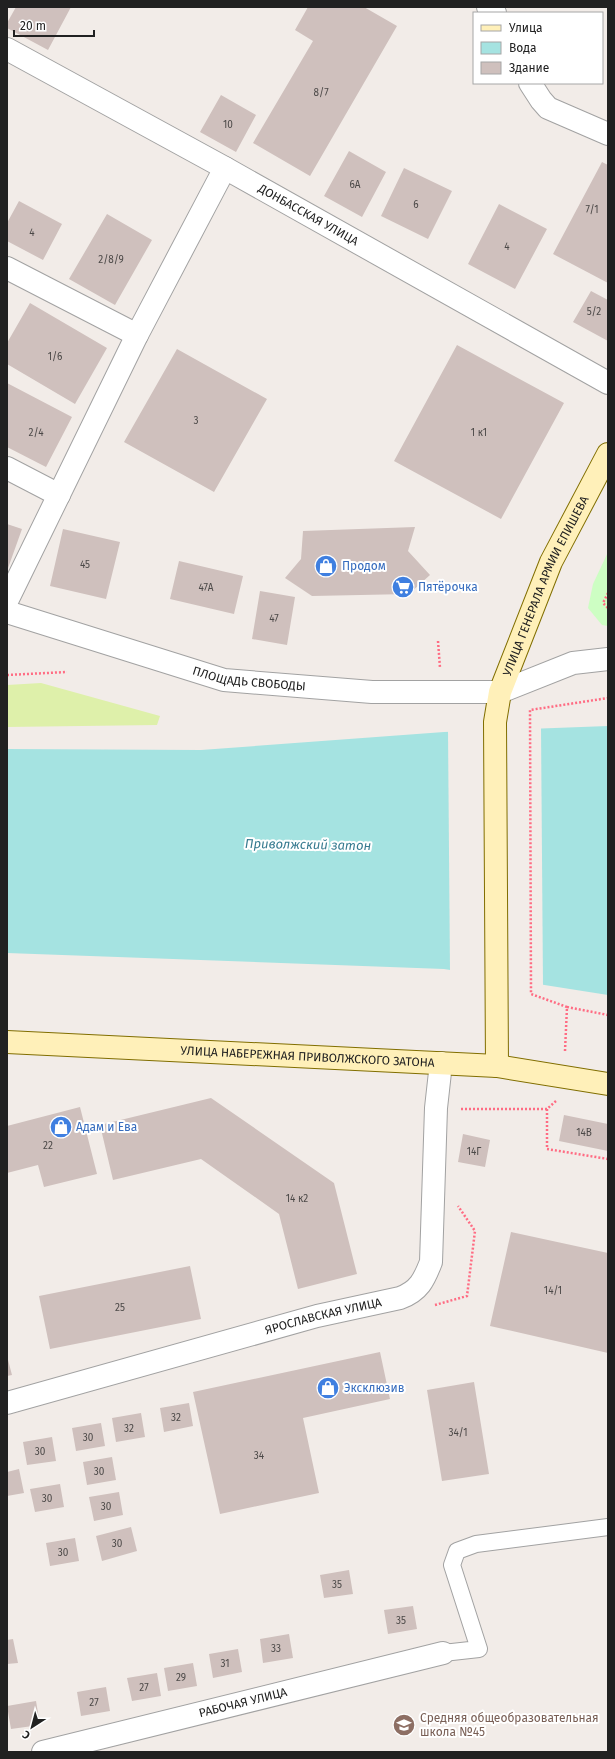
<svg xmlns="http://www.w3.org/2000/svg" width="615" height="1759" font-family="'Fira Sans',sans-serif">
	<style>
		.grass { fill: #def0aa }
		.park { fill: #cdfec3 }
		.water { fill: #a5e3e1 }
		.pier { fill: #f2ece8 }
		.building { fill: #cfc0bd }
		.lines { fill: none; stroke-linecap: round; stroke-linejoin: round }
		.lane-casing { stroke: #a2a2a2; stroke-width: 18 }
		.street-casing { stroke: #a2a2a2; stroke-width: 24 }
		.secondary-casing { stroke: #816e00; stroke-width: 24 }
		.path { stroke: #ff6c83; stroke-width: 2.5; stroke-dasharray: 2 2; stroke-linecap: butt }
		.lane { stroke: #fff; stroke-width: 16 }
		.street { stroke: #fff; stroke-width: 22 }
		.secondary { stroke: #fff0b9; stroke-width: 22 }
		.labels { text-anchor: middle; stroke-width: 4; stroke-linejoin: round; paint-order: stroke }
		.number-label { font-size: 10px; fill: #4c4948 }
		.street-label { font-size: 12px; fill: #212121; stroke: #fff }
		.shop-label { font-size: 12px; fill: #366cbe; stroke: #fff; text-anchor: start }
		.education-label { font-size: 12px; fill: #785e54; stroke: #fff; text-anchor: start }
		.water-label { font-size: 13px; font-style: italic; fill: #377b90; stroke: #fff }
	</style>
	<rect width="100%" height="100%" fill="#f2ece8"/>
	<path class="grass" d="M41,683l119,33 -3,9 -150,2v-42z"/>
	<path class="park" d="M608,552v74l-6,-1 -14,-17 5,-24z"/>
	<path class="water" d="M608,726v269l-164,-26 -437,-16v-204l194,1 243,-18z"/>
	<path class="pier" d="M541,727l2,260 -93,-15 -2,-242z"/>
	<path class="building" d="M16,7h55l-23,43 -41,-22v-5z
		M308,7h56l33,19 -87,150 -57,-33 60,-102 -18,-11z
		M221,95l35,20 -20,37 -36,-20z
		M349,151l37,21 -24,45 -38,-21z
		M602,162l6,3v118l-55,-29z
		M404,168l48,23 -24,48 -47,-23z
		M19,201l43,23 -19,36 -36,-19v-18z
		M499,204l48,25 -32,60 -47,-25z
		M107,214l45,26 -37,65 -46,-26z
		M591,291l17,9v41l-35,-19z
		M30,303l77,45 -32,56 -68,-40v-21z
		M457,345l107,58 -63,116 -107,-58z
		M177,349l90,50 -53,93 -90,-50z
		M7,383l65,34 -26,50 -39,-20z
		M7,524l15,5 -15,42z
		M415,527l-7,24 22,24 -21,19 -97,2 -27,-18 16,-19 2,-28z
		M63,529l57,13 -14,57 -56,-13z
		M179,561l64,15 -9,38 -64,-15z
		M260,591l35,6 -8,48 -35,-6z
		M211,1098l123,85 23,91 -59,15 -19,-75 -78,-55 -88,21 -13,-55z
		M80,1107l17,67 -53,13 -6,-22 -31,8v-47z
		M564,1115l44,9v27l-49,-10z
		M463,1134l27,6 -5,27 -27,-5z
		M511,1232l97,21v100l-118,-27z
		M190,1266l11,53 -151,30 -11,-53z
		M380,1352l10,47 -87,19 16,75 -99,21 -27,-122z
		M7,1356l5,19 -5,1z
		M474,1382l15,92 -47,7 -15,-91z
		M189,1403l4,23 -29,6 -4,-24z
		M141,1413l4,24 -29,5 -4,-24z
		M101,1423l4,23 -29,5 -4,-23z
		M52,1437l4,24 -29,4 -4,-23z
		M112,1457l4,23 -29,5 -4,-23z
		M19,1469l5,24 -17,3v-24z
		M60,1484l4,23 -29,5 -5,-23z
		M119,1492l4,23 -29,6 -5,-24z
		M131,1527l6,24 -35,10 -6,-25z
		M75,1538l4,23 -29,5 -4,-23z
		M349,1570l4,24 -29,4 -4,-23z
		M413,1606l4,23 -29,5 -4,-24z
		M289,1634l4,24 -30,5 -3,-24z
		M13,1639l5,24 -11,1v-24z
		M238,1649l4,23 -29,6 -4,-24z
		M193,1663l4,23 -29,5 -4,-23z
		M157,1673l4,23 -29,5 -5,-23z
		M106,1687l4,24 -29,5 -4,-24z
		M36,1701l4,24 -29,4 -4,-23z"/>
	<g class="lines">
		<g class="lane-casing">
			<path id="lane" d="M443,1653l36,-4 -27,-84 5,-14 19,-7 132,-17"/>
		</g>
		<g class="street-casing">
			<g id="street">
				<path d="M488,7l7,6"/>
				<path id="s1" d="M7,49l218,119 383,215"/>
				<path d="M530,83l11,17 7,8 60,26"/>
				<path d="M7,268l130,67"/>
				<path d="M7,468l52,27"/>
				<path d="M7,601l130,-266 88,-167"/>
				<path id="s2" d="M7,612l217,68 148,12h128l73,-29 35,-4"/>
				<path id="s3" d="M7,1403l310,-87 83,-18c19,-7 24,-18 31,-36l5,-154 5,-45"/>
				<path id="s4" d="M43,1752l400,-99"/>
			</g>
		</g>
		<g class="secondary-casing">
			<g id="secondary">
				<path id="s5" d="M7,1042l490,24 111,18"/>
				<path id="s6" d="M497,1066l-2,-344 5,-30 51,-130 57,-108"/>
			</g>
		</g>
		<path class="path" d="M608,593l-5,10 5,5
			M438,641l2,27
			M7,675l60,-3
			M567,1007l41,8
			M565,1051l2,-44 -36,-13 -1,-284 78,-12
			M461,1109h86l9,-8
			M547,1109v40l61,10
			M435,1305l32,-9 8,-65 -17,-25"/>
		<use href="#lane" class="lane"/>
		<use href="#street" class="street"/>
		<use href="#secondary" class="secondary"/>
	</g>
	<defs>
		<g id="shop-disc" transform="scale(1.15)"><circle r="9.5" fill="#3f7fe0" stroke="#fff"/><path d="M-5-2.5h2.3a2.7 3.5 0 0 1 5.4 0H5L5.5 6h-11ZM-1.5-2.5h3a1.5 2.3 0 0 0-3 0Z" fill="#fff"/></g>
		<g id="supermarket-disc" transform="scale(1.15)"><circle r="9.5" fill="#3f7fe0" stroke="#fff"/><path d="M-6-5.5h2.5l.6 2H6L4.5 2H-2.5L-4.4-4H-6ZM-1.5 3.2a1.3 1.3 0 1 0 .1 0ZM3 3.2a1.3 1.3 0 1 0 .1 0Z" fill="#fff"/></g>
		<g id="school-disc" transform="scale(1.15)"><circle r="9.5" fill="#8d6e63" stroke="#fff"/><path d="M0-5L7-2L0 1L-7-2ZM-4 1L0 2.5L4 1V4Q0 6-4 4Z" fill="#fff"/></g>
	</defs>
	<g fill-rule="evenodd">
		<use href="#shop-disc" x="326" y="566"/>
		<use href="#supermarket-disc" x="403" y="587"/>
		<use href="#shop-disc" x="61" y="1127"/>
		<use href="#shop-disc" x="328" y="1388"/>
		<use href="#school-disc" x="404" y="1725"/>
	</g>
	<g class="labels">
		<g class="number-label">
			<text x="321" y="96">8/7</text>
			<text x="228" y="128">10</text>
			<text x="355" y="188">6А</text>
			<text x="416" y="208">6</text>
			<text x="592" y="213">7/1</text>
			<text x="32" y="236">4</text>
			<text x="507" y="250">4</text>
			<text x="111" y="263">2/8/9</text>
			<text x="594" y="315">5/2</text>
			<text x="55" y="360">1/6</text>
			<text x="196" y="424">3</text>
			<text x="36" y="436">2/4</text>
			<text x="479" y="436">1 к1</text>
			<text x="85" y="568">45</text>
			<text x="206" y="591">47А</text>
			<text x="274" y="622">47</text>
			<text x="584" y="1136">14В</text>
			<text x="48" y="1149">22</text>
			<text x="474" y="1155">14Г</text>
			<text x="297" y="1202">14 к2</text>
			<text x="553" y="1294">14/1</text>
			<text x="120" y="1311">25</text>
			<text x="176" y="1421">32</text>
			<text x="129" y="1432">32</text>
			<text x="458" y="1436">34/1</text>
			<text x="88" y="1441">30</text>
			<text x="40" y="1455">30</text>
			<text x="259" y="1459">34</text>
			<text x="99" y="1475">30</text>
			<text x="47" y="1502">30</text>
			<text x="106" y="1510">30</text>
			<text x="117" y="1547">30</text>
			<text x="63" y="1556">30</text>
			<text x="337" y="1588">35</text>
			<text x="401" y="1624">35</text>
			<text x="276" y="1652">33</text>
			<text x="225" y="1667">31</text>
			<text x="181" y="1681">29</text>
			<text x="144" y="1691">27</text>
			<text x="94" y="1706">27</text>
		</g>
		<g class="street-label">
			<text dy="4" stroke="none"><textPath href="#s1" startOffset="344">ДОНБАССКАЯ УЛИЦА</textPath></text>
			<text dy="4" stroke="none"><textPath href="#s6" startOffset="490">УЛИЦА ГЕНЕРАЛА АРМИИ ЕПИШЕВА</textPath></text>
			<text dy="4" stroke="none"><textPath href="#s2" startOffset="252">ПЛОЩАДЬ СВОБОДЫ</textPath></text>
			<text dy="4" stroke="none"><textPath href="#s5" startOffset="301">УЛИЦА НАБЕРЕЖНАЯ ПРИВОЛЖСКОГО ЗАТОНА</textPath></text>
			<text dy="4" stroke="none"><textPath href="#s3" startOffset="328">ЯРОСЛАВСКАЯ УЛИЦА</textPath></text>
			<text dy="4" stroke="none"><textPath href="#s4" startOffset="206">РАБОЧАЯ УЛИЦА</textPath></text>
		</g>
		<g class="shop-label">
			<text x="342" y="570">Продом</text>
			<text x="418" y="591">Пятёрочка</text>
			<text x="76" y="1131">Адам и Ева</text>
			<text x="344" y="1392">Эксклюзив</text>
		</g>
		<g class="education-label">
			<text x="420" y="1722">Средняя общеобразовательная<tspan x="420" dy="14">школа №45</tspan></text>
		</g>
		<g class="water-label">
			<text transform="translate(308 844) rotate(1)" y="5">Приволжский затон</text>
		</g>
	</g>
	<rect width="615" height="1759" fill="none" stroke="#212121" stroke-width="16"/>
	<rect x="473" y="12" width="130" height="72" fill="#ffffff" stroke="#a6a6a6"/>
	<rect x="481" y="25" width="20" height="6" fill="#fff0b9" stroke="#a6a6a6"/>
	<text x="509" y="32" font-size="12" fill="#212121">Улица</text>
	<rect x="481" y="42" width="20" height="12" fill="#a5e3e1" stroke="#a6a6a6"/>
	<text x="509" y="52" font-size="12" fill="#212121">Вода</text>
	<rect x="481" y="62" width="20" height="12" fill="#cfc0bd" stroke="#a6a6a6"/>
	<text x="509" y="72" font-size="12" fill="#212121">Здание</text>
	<g transform="translate(32 1727) rotate(216)" stroke="#ffffff" stroke-width="3" paint-order="stroke">
	<path d="M0-3L7 15L0 10L-7 15Z" fill="#212121"/>
	<text y="-6" font-size="11" font-weight="bold" text-anchor="middle" fill="#212121">С</text>
	</g>
	<path d="M14 30v6h80v-6" fill="none" stroke="#212121" stroke-width="2"/>
	<text x="20" y="30" font-size="12" fill="#212121" stroke="#ffffff" stroke-width="3" paint-order="stroke">20 m</text>
</svg>
